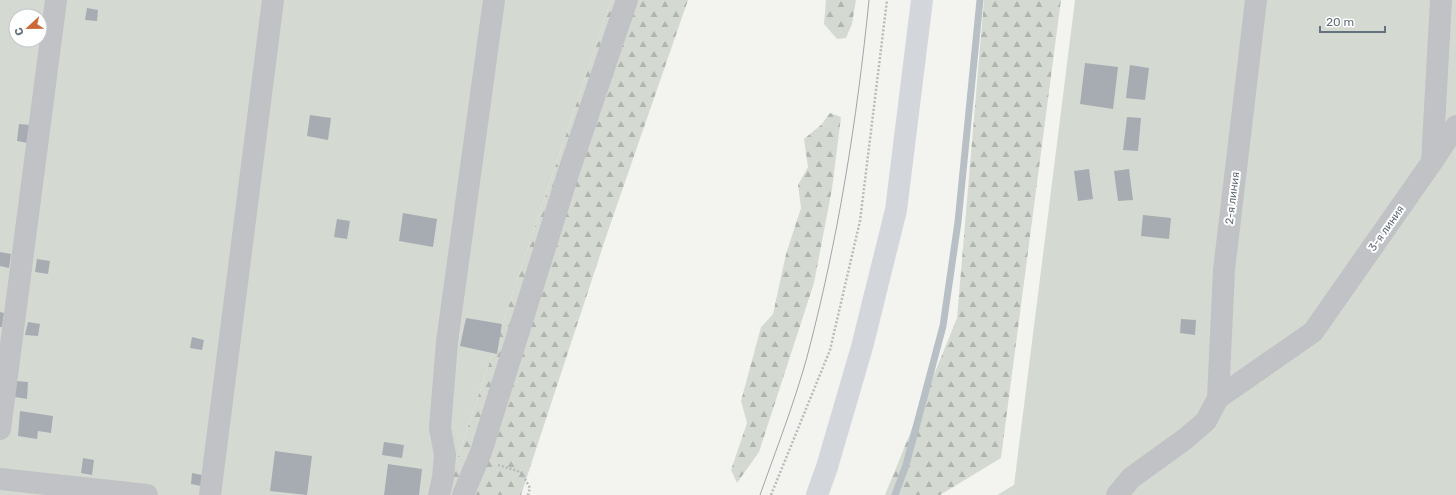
<svg xmlns="http://www.w3.org/2000/svg" width="1456" height="495" font-family="Rubik,sans-serif">
	<style>
		.forest { fill: url(#forest-firs) }
		.green { fill: #d4dad2; fill-rule: evenodd }
		.lines { fill: none; stroke-linecap: round; stroke-linejoin: round }
		.stream { stroke: #b8c0c5; stroke-width: 7 }
		.building { fill: #a6acb2 }
		.path { stroke: #b7b9bc; stroke-width: 2.5; stroke-dasharray: 2 2; stroke-linecap: butt }
		.minor { stroke: #c0c2c5; stroke-width: 22 }
		.major { stroke: #d3d7db; stroke-width: 22 }
		.tram { stroke: #a1a5aa; stroke-width: 1 }
		.labels { text-anchor: middle; stroke-width: 4; stroke-linejoin: round; paint-order: stroke }
		.street-label { font-size: 11px; fill: #66717e; stroke: #fff }
	</style>
	<defs>
		<pattern id="forest-firs" width="22" height="20" patternUnits="userSpaceOnUse"><rect width="22" height="20" fill="#d4dad2"/><path d="M5 1l3.5 6h-7zM16 11l3.5 6h-7z" fill="#b0b5b0"/></pattern>
	</defs>
	<rect width="100%" height="100%" fill="#f3f4f0"/>
	<path class="forest" d="M611,0h77l-82,237 -85,258h-76z
		M826,0h30l-4,24 -6,14 -9,1 -13,-15z
		M984,0h77l-60,458 -61,37h-55l72,-177z
		M830,113l11,4 -9,72 -18,94 -55,169 -22,31 -6,-13 16,-47 -6,-22 20,-74 12,-13 13,-60 15,-46 -3,-23 10,-18 -4,-28 17,-14z"/>
	<path class="green" d="M0,0h611l-166,495h-445zM16,16h24v24h-24z
		M1075,0h381v495h-459l17,-10z"/>
	<g class="lines">
		<path class="stream" d="M895,495l11,-30 37,-139 15,-104 22,-222"/>
	</g>
	<path class="building" d="M87,8l11,2 -1,11 -12,-1z
		M1085,63l33,4 -5,42 -33,-5z
		M1130,65l19,3 -4,32 -19,-2z
		M310,115l21,3 -3,22 -21,-4z
		M1127,117l14,1 -3,33 -15,-1z
		M19,124l12,1 -3,18 -11,-2z
		M1089,169l4,30 -15,2 -4,-30z
		M1129,169l4,31 -15,1 -4,-30z
		M403,213l34,6 -4,28 -34,-6z
		M1143,215l28,3 -2,21 -28,-3z
		M337,219l13,2 -3,18 -13,-2z
		M0,252l11,2 -2,14 -9,-2z
		M37,259l13,2 -2,13 -13,-2z
		M0,312l4,1 -2,14h-2z
		M466,318l36,6 -5,30 -37,-8z
		M1181,319l15,1 -1,15 -15,-2z
		M28,322l12,2 -2,12 -13,-1z
		M192,337l12,3 -2,10 -12,-2z
		M16,381l12,1 -1,17 -12,-2z
		M20,411l33,5 -2,17 -13,-2 -1,8 -19,-3z
		M384,442l20,3 -2,13 -20,-3z
		M275,451l37,5 -5,39 -37,-4z
		M83,458l11,2 -2,15 -11,-2z
		M388,464l34,5 -3,26h-35z
		M192,473l10,2 -1,11 -10,-2z"/>
	<g class="lines">
		<path class="path" d="M498,465l23,7 9,16 -2,7
			M771,495l59,-145 30,-129 27,-221"/>
		<path class="minor" d="M1432,162l24,-36
			M1218,398l95,-66 119,-170 9,-162
			M0,429l56,-429
			M0,479l147,16
			M210,495l63,-495
			M439,495l4,-17 2,-23 -5,-27 7,-86 47,-342
			M463,495l18,-43 87,-278 59,-174
			M1117,495l14,-17 54,-39 21,-18 12,-23 6,-128 32,-270"/>
		<path class="major" d="M817,495l10,-28 35,-120 34,-137 26,-210"/>
		<path class="tram" d="M760,495c16,-45 34,-91 47,-138 31,-117 50,-237 62,-357"/>
	</g>
	<g class="labels">
		<g class="street-label">
			<text transform="translate(1232 198) rotate(-83)" y="4">2-я линия</text>
			<text transform="translate(1386 228) rotate(-55)" y="4">3-я линия</text>
		</g>
	</g>
	<g transform="translate(28 28) rotate(248)"><circle r="19" fill="#ffffff" stroke="#c2c6cb"/>
	<path d="M0-3L7 15L0 10L-7 15Z" fill="#cc6938"/>
	<text y="-6" font-size="11" font-weight="bold" text-anchor="middle" fill="#66717e">С</text>
	</g>
	<path d="M1320 26v6h65v-6" fill="none" stroke="#66717e" stroke-width="2"/>
	<text x="1326" y="26" font-size="12" fill="#66717e" stroke="#ffffff" stroke-width="3" paint-order="stroke">20 m</text>
</svg>
